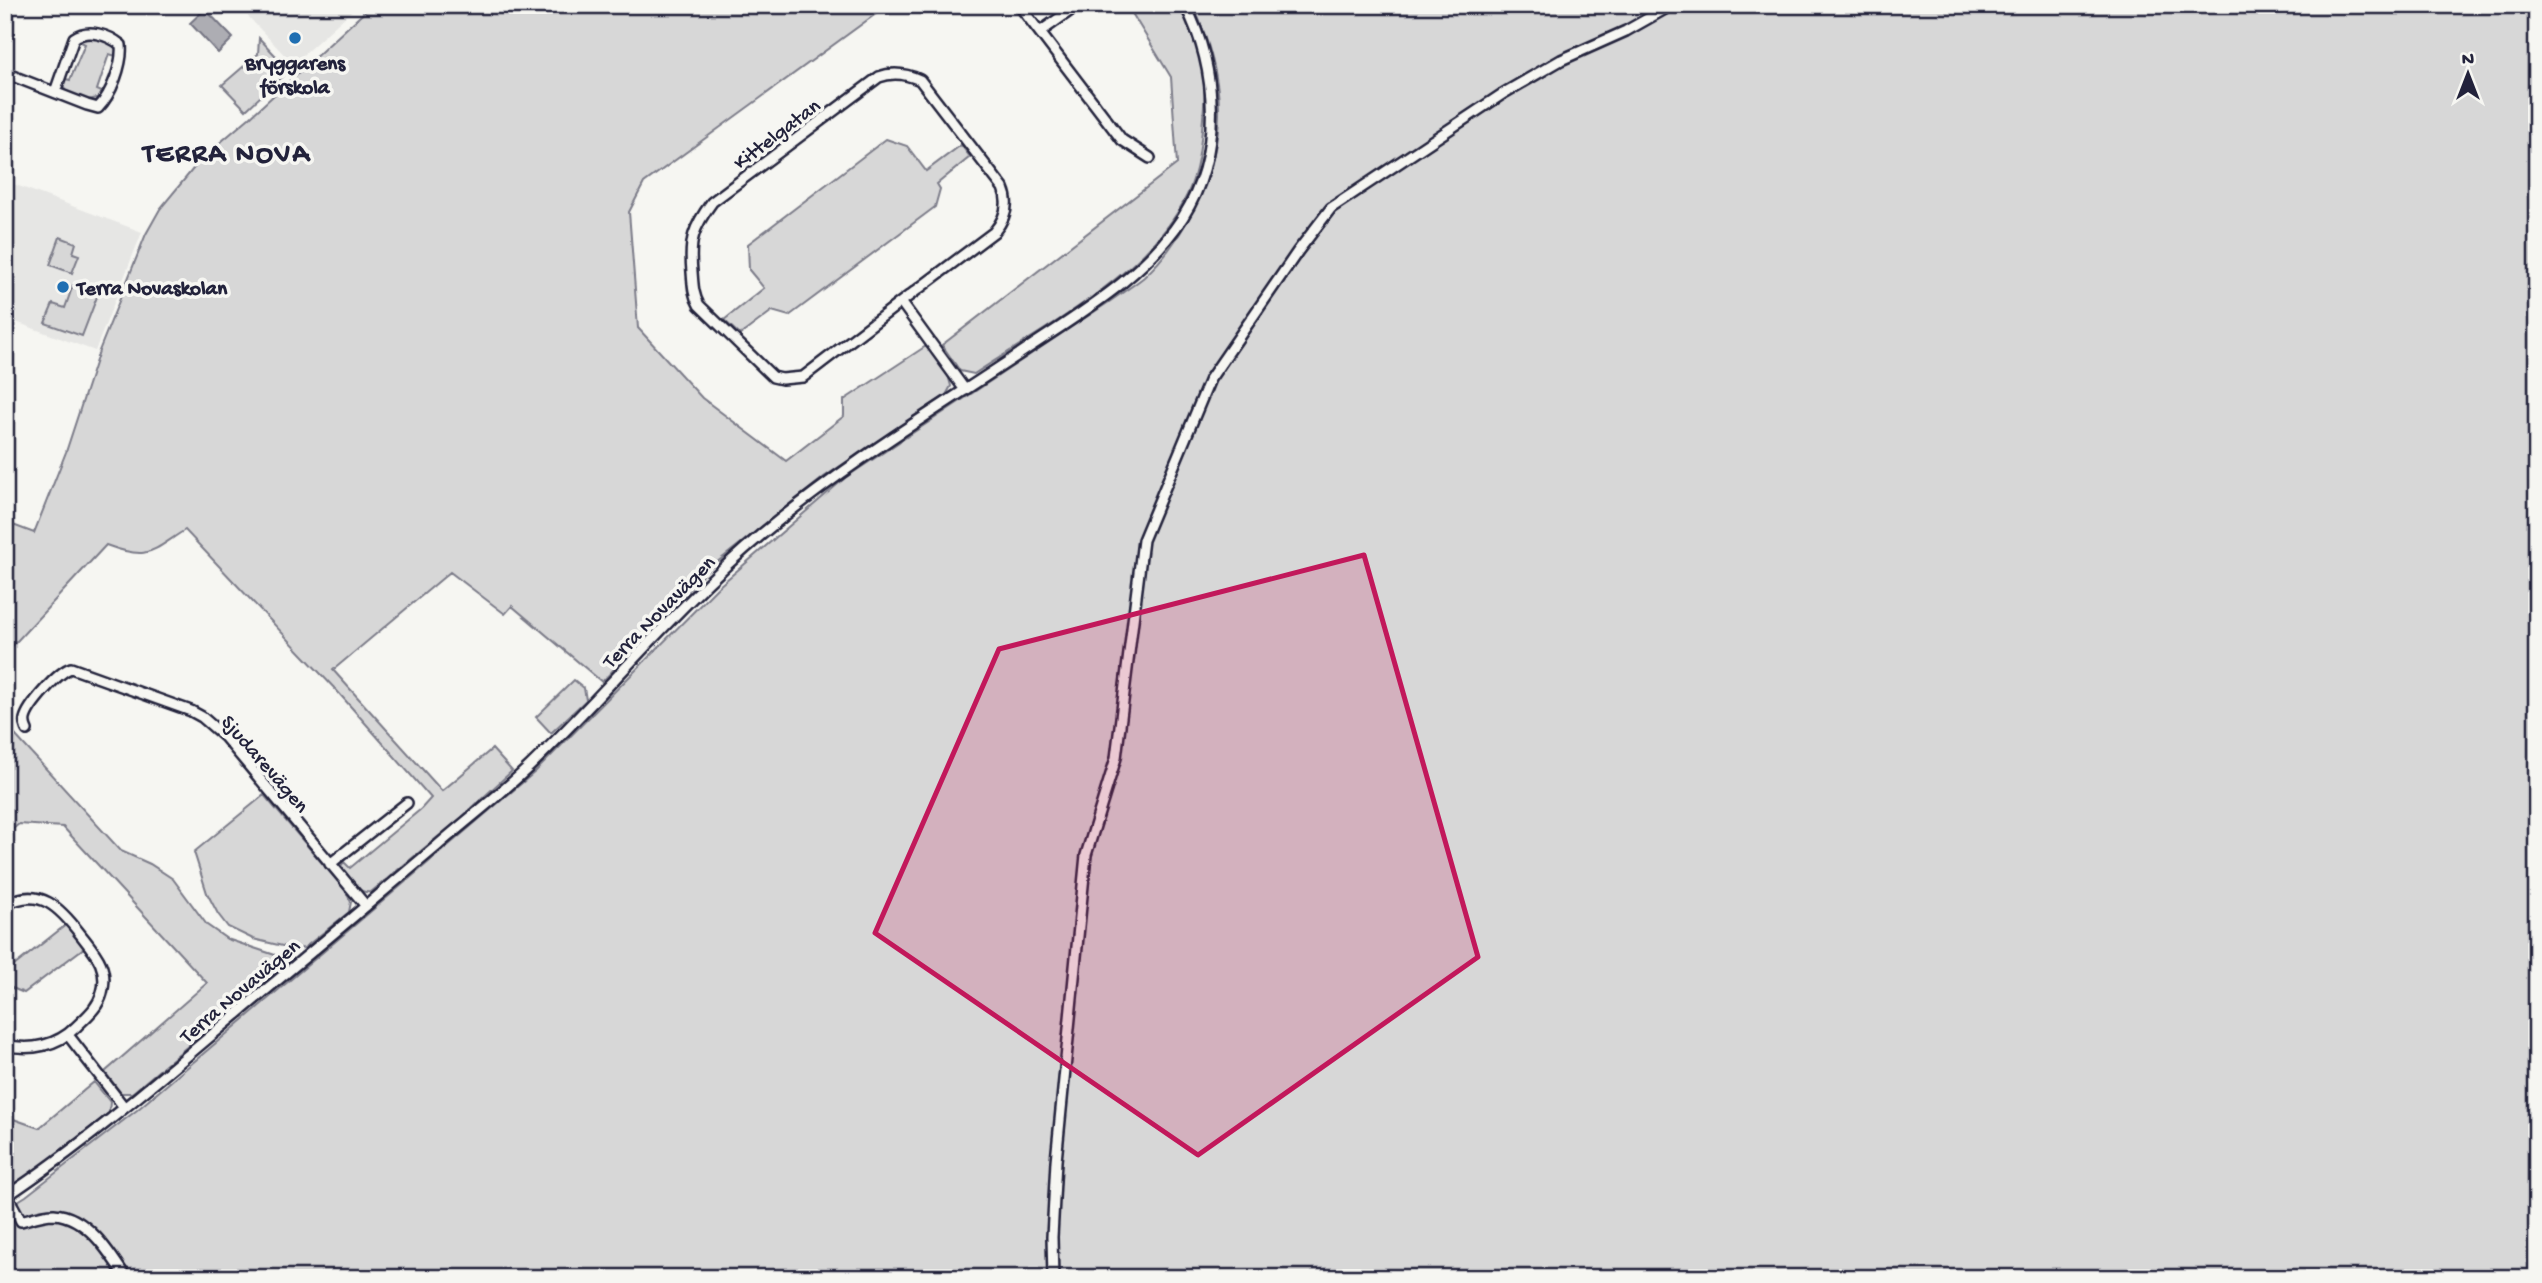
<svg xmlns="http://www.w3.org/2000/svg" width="2542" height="1283" font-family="'Gochi Hand',sans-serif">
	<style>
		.built { fill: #e6e6e4 }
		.green { fill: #d7d7d7; stroke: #7c7c89; stroke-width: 2 }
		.water { fill: #adadb3; stroke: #757583; stroke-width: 2 }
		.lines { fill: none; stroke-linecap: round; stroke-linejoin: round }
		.street-casing { stroke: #22223b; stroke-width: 14 }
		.street { stroke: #f6f6f2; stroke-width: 9 }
		.marked { fill: #c2185b; fill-opacity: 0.2; stroke: #c2185b; stroke-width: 5; stroke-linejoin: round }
		.poi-dot { fill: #1f6fb2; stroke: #f6f6f2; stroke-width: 2.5 }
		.labels { text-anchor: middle; stroke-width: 7; stroke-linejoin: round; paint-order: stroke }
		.poi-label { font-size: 21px; font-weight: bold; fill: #22223b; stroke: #f6f6f2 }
		.street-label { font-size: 21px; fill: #22223b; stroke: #f6f6f2 }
		.district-label { font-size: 28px; font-weight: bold; letter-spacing: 2px; fill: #22223b; stroke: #f6f6f2 }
	</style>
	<rect width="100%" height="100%" fill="#f6f6f2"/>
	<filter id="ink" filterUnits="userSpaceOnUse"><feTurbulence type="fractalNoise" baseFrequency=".0143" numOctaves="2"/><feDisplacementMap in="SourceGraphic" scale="14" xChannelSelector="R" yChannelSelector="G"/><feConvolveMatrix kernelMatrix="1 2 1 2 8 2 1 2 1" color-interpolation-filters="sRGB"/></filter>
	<g filter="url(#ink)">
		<path class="built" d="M250,5h108l-65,59 -50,-53z
			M8,182l134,50 -47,119 -90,-33v-130z"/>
		<path class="green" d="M372,5h516l-244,178 -15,29 9,116 64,70 84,63 58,-45v-16l82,-54 22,29 3,11 -5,9 -122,82 -118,94 -104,111 -90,-76 -7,8 -55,-42 -117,98 109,121 50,-42 20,22 -50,46 -91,75c-15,3 -21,-16 -30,-26l3,-4 6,6 71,-59 10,-11 -94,-107 -152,-161c-35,22 -36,31 -79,15l-101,109v-132l29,11 32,-81 33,-101 47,-117 14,-25 42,-51 47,-40z
			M1127,5h54c21,32 26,76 22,113 -2,26 -5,54 -16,77 -36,78 -144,133 -213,179l-14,-3 -18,-26 235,-181 -6,-87z
			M1193,5h1344v1273h-2532v-69l21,-13 111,-86 399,-339 182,-184 127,-109 264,-176c11,-8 24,-16 35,-25 42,-39 74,-106 75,-163 1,-38 -11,-75 -26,-109z
			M91,37l21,7 5,6 -1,6 -7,-2 -12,36 7,3 -2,4 -14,3 -22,-8 -4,-8v-6l8,2 15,-36 -8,-4z
			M259,38l30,32 -43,40 -24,-25 36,-31z
			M886,139l21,7 19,25 35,-26 9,12 -33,27 3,5 -5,18 -146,109 -17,-5 -32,24 -16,-15 40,-32 -15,-18 -1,-26z
			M60,237l16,6 -3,10 6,2 -7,18 -22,-8z
			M73,285l25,9 -16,42 -37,-13 8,-19 12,4z
			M574,680l10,8 2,12 -35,33 -15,-16z
			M5,724l116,127 29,13 23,15 34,46 20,14 63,21 -158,133h-11l-16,-21 102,-89 -144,-156 -44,-3 -14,11z
			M264,795l81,95 6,12 -2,10 -45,36 -9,1 -42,-10 -25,-12 -10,-13 -11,-21 -13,-41z
			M67,924l18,23 -61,46 -19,-8v-12z
			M94,1082l16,20 -1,11 -65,52 -39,24v-73l34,12z"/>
		<path class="water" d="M205,9l28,29 -15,15 -28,-30z"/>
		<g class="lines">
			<g class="street-casing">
				<path id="street" d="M1019,5l103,135 28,18
					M1040,32l38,-27
					M5,73l82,32 11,3c13,-13 25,-44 23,-63 -12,-10 -33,-17 -47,-7l-19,54
					M901,302l-98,75 -21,2 -9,-2 -74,-72c-6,-10 -6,-21 -7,-33 -3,-32 1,-44 20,-70l167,-125c13,-5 28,-3 41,3l83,108c7,16 2,31 -9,44l-93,70 64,88
					M27,730c-2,-5 -3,-6 -2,-11 3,-13 33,-47 46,-51l120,43 11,6 23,20 141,169
					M330,864l77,-61
					M5,905c35,-20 56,4 76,30 15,19 28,33 21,58 -4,15 -16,24 -26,34 -19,19 -45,24 -71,18
					M68,1035l56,72
					M7,1195l14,26c11,-3 22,-7 33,-7 33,2 56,39 72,64
					M5,1197c93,-62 177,-138 263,-209 57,-47 113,-95 169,-142 31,-27 64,-52 94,-81 78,-75 147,-161 231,-231 79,-66 167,-120 253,-177 60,-41 128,-78 168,-140 40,-63 35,-148 2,-212
					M1053,1278l-1,-41 4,-76 30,-306 30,-97 27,-218 67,-161 88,-128 33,-43 173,-115 57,-33 65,-29 46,-26"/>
			</g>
			<use href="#street" class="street"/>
		</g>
	</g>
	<path class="marked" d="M1364,555l114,402 -280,198 -323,-222 124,-284z"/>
	<g class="poi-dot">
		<circle cx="295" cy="38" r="7"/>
		<circle cx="63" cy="287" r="7"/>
	</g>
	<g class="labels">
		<g class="poi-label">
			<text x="295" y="69">Bryggarens<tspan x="295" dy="24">förskola</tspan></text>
			<text x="77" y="294" text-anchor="start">Terra Novaskolan</text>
		</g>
		<g class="street-label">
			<text transform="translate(776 133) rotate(-37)" y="7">Kittelgatan</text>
			<text transform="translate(658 611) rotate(-45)" y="7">Terra Novavägen</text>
			<text transform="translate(266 763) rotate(49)" y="7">Sjudarevägen</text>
			<text transform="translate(239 990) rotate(-40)" y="7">Terra Novavägen</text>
		</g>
		<g class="district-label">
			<text x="227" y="161">TERRA NOVA</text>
		</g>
	</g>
	<rect width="2542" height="1283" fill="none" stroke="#f6f6f2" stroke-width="28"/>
	<rect x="14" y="14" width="2514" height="1255" fill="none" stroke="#22223b" stroke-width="2.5" filter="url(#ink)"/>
	<g transform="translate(2468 74)" stroke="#f6f6f2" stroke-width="5" paint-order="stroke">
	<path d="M0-5L12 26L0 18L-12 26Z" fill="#22223b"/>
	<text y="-10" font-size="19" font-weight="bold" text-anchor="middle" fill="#22223b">N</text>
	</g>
</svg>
